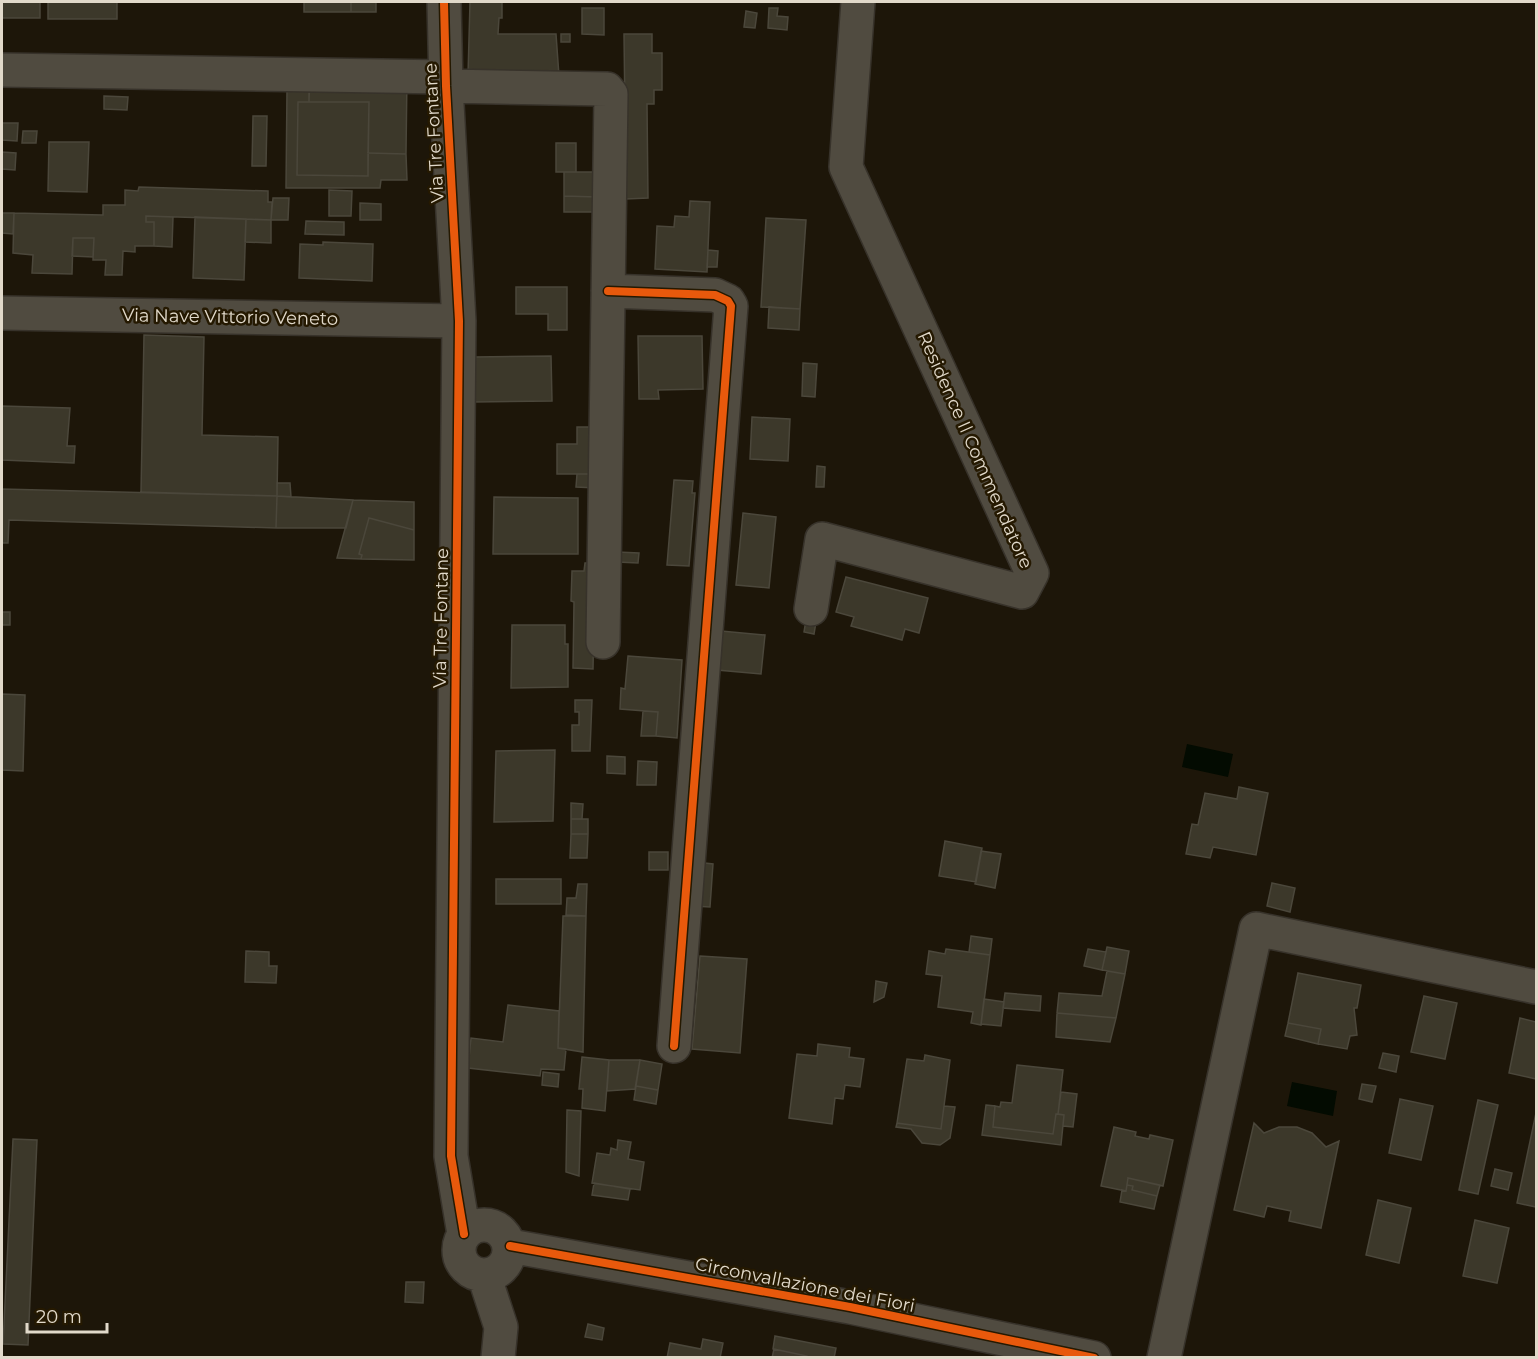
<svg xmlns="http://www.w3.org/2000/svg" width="1538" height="1359" font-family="Montserrat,sans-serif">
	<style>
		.water { fill: #030b01 }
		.building { fill: #3c382a; stroke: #4b473b; stroke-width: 1.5 }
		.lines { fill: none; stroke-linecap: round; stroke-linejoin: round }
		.minor-casing { stroke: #37322a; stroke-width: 36 }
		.minor { stroke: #504b40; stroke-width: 33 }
		.cycleway-casing { stroke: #251901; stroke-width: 11 }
		.cycleway { stroke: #e8590c; stroke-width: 8 }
		.labels { text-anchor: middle; stroke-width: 5; stroke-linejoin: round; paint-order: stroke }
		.street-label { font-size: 18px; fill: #e1d9ca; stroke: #251901 }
	</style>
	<rect width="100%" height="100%" fill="#1d1609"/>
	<path class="water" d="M1187,744l46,10 -5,23 -46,-10z
		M1292,1082l45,9 -4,25 -46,-10z"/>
	<path class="building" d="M2,2h38v16h-38z
		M48,2h110h-41v17h-69z
		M304,2h47v10h-47z
		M351,2h25v10h-25z
		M470,2h32v16h-3l-1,16h58l3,42 -91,-1z
		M582,8h22v27l-22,-1z
		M769,8h9l-1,8 11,1 -1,13 -19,-2z
		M746,11l11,2 -2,15 -11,-1z
		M561,34h9v8h-9z
		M624,34h28v19h10v37h-8v14h-7l1,94 -22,1z
		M310,75l97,1 -1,78 -38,-1 1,-51h-60z
		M309,88v14h-11l-1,73 71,1v-23l38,1 1,26h-26l-1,8h-94l1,-99z
		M104,96l24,1 -1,13 -23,-1z
		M298,102h71l-1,74 -71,-1z
		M253,116h14l-1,50h-14z
		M2,123h16l-1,18 -15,-1z
		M23,131h14l-1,12h-14z
		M49,142h40l-2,50 -39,-1z
		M556,143h20v29h-20z
		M2,152l14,1 -1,17 -13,-1z
		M564,172h34l-1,25 -33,-1z
		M139,187l129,4v11h4l-1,18 -125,-4v6h8v24h-19v6l-12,-1 -1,24h-17l1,-15h-13l1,-22h-21l-1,36 -40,-1 1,-18 -20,-2 1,-40 89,2v-10h22v-15l13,1z
		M329,190l23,1 -1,25h-22z
		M564,196l33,1v15h-33z
		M273,198h16l-1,22h-17z
		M690,201l20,1 -3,70 -52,-3 2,-43 17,1 1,-11 14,1z
		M360,203l21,1v16h-21z
		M2,213h12l-1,21 -11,-1z
		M146,216l27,1 -1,30 -18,-1v-24h-8z
		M195,217l51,2 -2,61 -51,-2z
		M766,218l40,2 -6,89 -39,-2z
		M246,219l25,1v23l-26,-1z
		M306,221l38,1v13l-39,-1z
		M73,238h21l-1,19 -21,-1z
		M323,242l50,2 -1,37 -73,-3 1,-34 23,1z
		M708,250l10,1 -1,16h-10z
		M516,287h51v43h-19v-16h-32z
		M769,307l31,2 -1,21 -31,-2z
		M144,335l60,2 -2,98 76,2 -1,59 -136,-4z
		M638,336h64l1,53 -45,1 1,9h-20z
		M551,356l1,45 -78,1v-45z
		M803,363l14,1 -2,33 -13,-1z
		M2,406l68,2 -3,38h8l-1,17 -72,-3z
		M752,417l38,2 -2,42 -38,-2z
		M577,427h16v47h-36v-30h20z
		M817,466l8,1 -1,20h-8z
		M577,474h20l-1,14 -20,-1z
		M674,480l19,1 -1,12h3l-6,73 -22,-1z
		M277,483h13l1,14 -14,-1z
		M2,489l275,7 -1,32 -267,-8 -1,23h-6z
		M277,496l76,4 -7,28h-70z
		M494,497l84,1v56h-85z
		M353,500l61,2v28l-45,-12 -10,36 3,1 -1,4 -24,-1z
		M743,513l33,4 -7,71 -33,-3z
		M369,518l45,12v30l-53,-1 1,-4 -3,-1z
		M617,552l22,1 -1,10 -21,-1z
		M585,563h10l-2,106 -20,-1 1,-66 -3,-1 1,-30h12z
		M846,577l82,21 -9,35 -14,-4 -3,11 -51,-14 3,-9 -18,-5z
		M2,612h8v13h-8z
		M807,614l10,2 -3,18 -10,-2z
		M512,625h53v19h3v43l-57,1z
		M721,631l44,4 -4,39 -44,-4z
		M628,656l54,4 -5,78 -21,-2 2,-24 -38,-3 1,-21 4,1z
		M2,694l23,1 -2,76 -21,-1z
		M575,700h17l-2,51h-18v-26h7v-13h-4z
		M643,711l15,1 -2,24h-15z
		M555,750l-2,71 -59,1 2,-71z
		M607,756l18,1v17l-18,-1z
		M638,761l19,1 -1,23h-19z
		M1239,787l29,6 -12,62 -43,-8 -3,11 -24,-4 6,-30 6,1 7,-32 32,6z
		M571,803l12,1 -1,15h-11z
		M571,819h17v15h-17z
		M571,834h17l-1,24h-17z
		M945,841l37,7 -6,34 -37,-6z
		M981,851l20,3 -6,34 -20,-4z
		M649,852h19v18h-19z
		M696,862l17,2 -3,43 -17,-1z
		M496,879h65v25h-65z
		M1272,883l23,5 -5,24 -23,-6z
		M578,884h9l-1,32 -20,-1 1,-17h9z
		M563,916h23l-3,136 -25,-4z
		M971,936l21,3 -2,16 -21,-3z
		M1107,947l22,4 -4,23 -23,-4z
		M946,949l44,6 -9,70 -10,-2 2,-11 -35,-5 4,-31 -16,-2 3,-23 16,3z
		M1088,949l18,3 -4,18 -18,-4z
		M246,951l23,1v14h8l-1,17 -31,-1z
		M700,956l47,3 -7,94 -48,-4z
		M1107,971l18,3 -9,44 -59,-5 2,-20 43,3z
		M1298,973l63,12 -4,23h-3l3,27 -7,1 -3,13 -29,-5 3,-15 -33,-6z
		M876,981l11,2 -3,14 -10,5z
		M1005,993l36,3 -1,15 -37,-3z
		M1424,996l33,7 -12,56 -34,-7z
		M984,999l20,3 -3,24 -20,-2z
		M508,1005l51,6 -1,37 8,1 -2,21 -23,-1 -1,7 -72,-8 3,-30 32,4z
		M1057,1013l59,5 -6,24 -54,-5z
		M1520,1018l16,4v57l-27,-6z
		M1288,1023l33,6 -3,15 -33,-8z
		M818,1044l32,4 -1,9 15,2 -4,28 -15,-2 -2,14 -8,-1 -3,26 -43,-6 8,-64 20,2z
		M1383,1053l16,3 -3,16 -17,-4z
		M925,1055l25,5 -9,69 -44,-6 10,-64 17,2z
		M582,1057l27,3 -4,51 -23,-3 1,-19h-4z
		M609,1060h31l-5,29 -28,2z
		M640,1060l22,4 -4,26 -22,-4z
		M1017,1065l46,5 -5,44h-2l-3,20 -60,-7 2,-21 5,1 1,-5 11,1z
		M543,1072l16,2 -1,13 -16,-2z
		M1362,1084l14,2 -4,16 -13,-3z
		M636,1086l22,4 -2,14 -22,-4z
		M1061,1092l16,2 -4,33 -10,-1 1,-11 -6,-1z
		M1400,1099l33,7 -12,54 -32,-7z
		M1478,1100l20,5 -20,89 -19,-4z
		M986,1105l9,1 -2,21 60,7 3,-20 8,1 -3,30 -79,-10z
		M944,1106l11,1 -5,31 -10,7 -18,-2 -11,-14 -15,-2 1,-4 44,6z
		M567,1110l14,1 -2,65 -13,-4z
		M1536,1113v94l-19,-4z
		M1254,1123l10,10 15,-6h18l15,6 14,14 13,-6 -18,87 -32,-7 2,-10 -24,-5 -3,11 -30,-7z
		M1114,1127l22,5 -1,4 14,3 1,-4 23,5 -10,46 -35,-8 -2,13 -25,-5z
		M13,1139l24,1 -9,205 -25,-1z
		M618,1140l13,2 -3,17 16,3 -4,28 -48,-7 5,-30 13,2 1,-7 6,2z
		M1495,1169l17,4 -4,17 -17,-4z
		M1128,1178l32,7 -3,11 -25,-6 1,-4 -6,-1z
		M594,1183l36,6 -2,11 -36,-5z
		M1127,1185l6,1 -1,4 25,6 -3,13 -34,-7 2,-12 4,1z
		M1378,1200l33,8 -12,55 -33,-8z
		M1475,1220l34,8 -12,55 -34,-7z
		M406,1282h18l-1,21 -18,-1z
		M588,1324l16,4 -2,12 -17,-3z
		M775,1336l61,12 -2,10h-27v-2l-34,-7z
		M703,1339l20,4 -3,15h-53l3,-15 31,6z
		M774,1349l33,7v2h-35z"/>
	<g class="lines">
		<g class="minor-casing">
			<path id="minor" d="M444,2l2,84 13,235 -8,835 13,78
				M2,70l444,7
				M446,86l161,3 4,5 -8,548
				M608,291l107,4 13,6 3,5 -57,740
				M2,313l457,8
				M811,609l11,-70 200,53 10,-19 -186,-406 12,-165
				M459 1250a25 25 0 1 1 50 0a25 25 0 1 1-50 0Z
				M510,1246l340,61 244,51
				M484,1275l17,52 -3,31
				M1164,1358l92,-429 280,58"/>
		</g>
		<use href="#minor" class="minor"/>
		<g class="cycleway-casing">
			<path id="cycleway" d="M444,2l2,84 13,235 -8,835 13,78
				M608,291l107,4 13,6 3,5 -57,740
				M510,1246l340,61 244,51"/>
		</g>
		<use href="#cycleway" class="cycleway"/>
	</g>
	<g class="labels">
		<g class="street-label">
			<text transform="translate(434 133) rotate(-93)" y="6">Via Tre Fontane</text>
			<text transform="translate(230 317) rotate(1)" y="6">Via Nave Vittorio Veneto</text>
			<text transform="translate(975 450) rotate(66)" y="6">Residence Il Commendatore</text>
			<text transform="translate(441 618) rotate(-89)" y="6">Via Tre Fontane</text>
			<text transform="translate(805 1285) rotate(11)" y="6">Circonvallazione dei Fiori</text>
		</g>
	</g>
	<rect width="1538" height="1359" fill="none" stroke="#e1d9ca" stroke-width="6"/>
	<path d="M27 1323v9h80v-9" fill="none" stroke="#e1d9ca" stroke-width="3"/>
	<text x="36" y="1323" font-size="18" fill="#e1d9ca" stroke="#251901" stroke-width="4.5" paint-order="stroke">20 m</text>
</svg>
